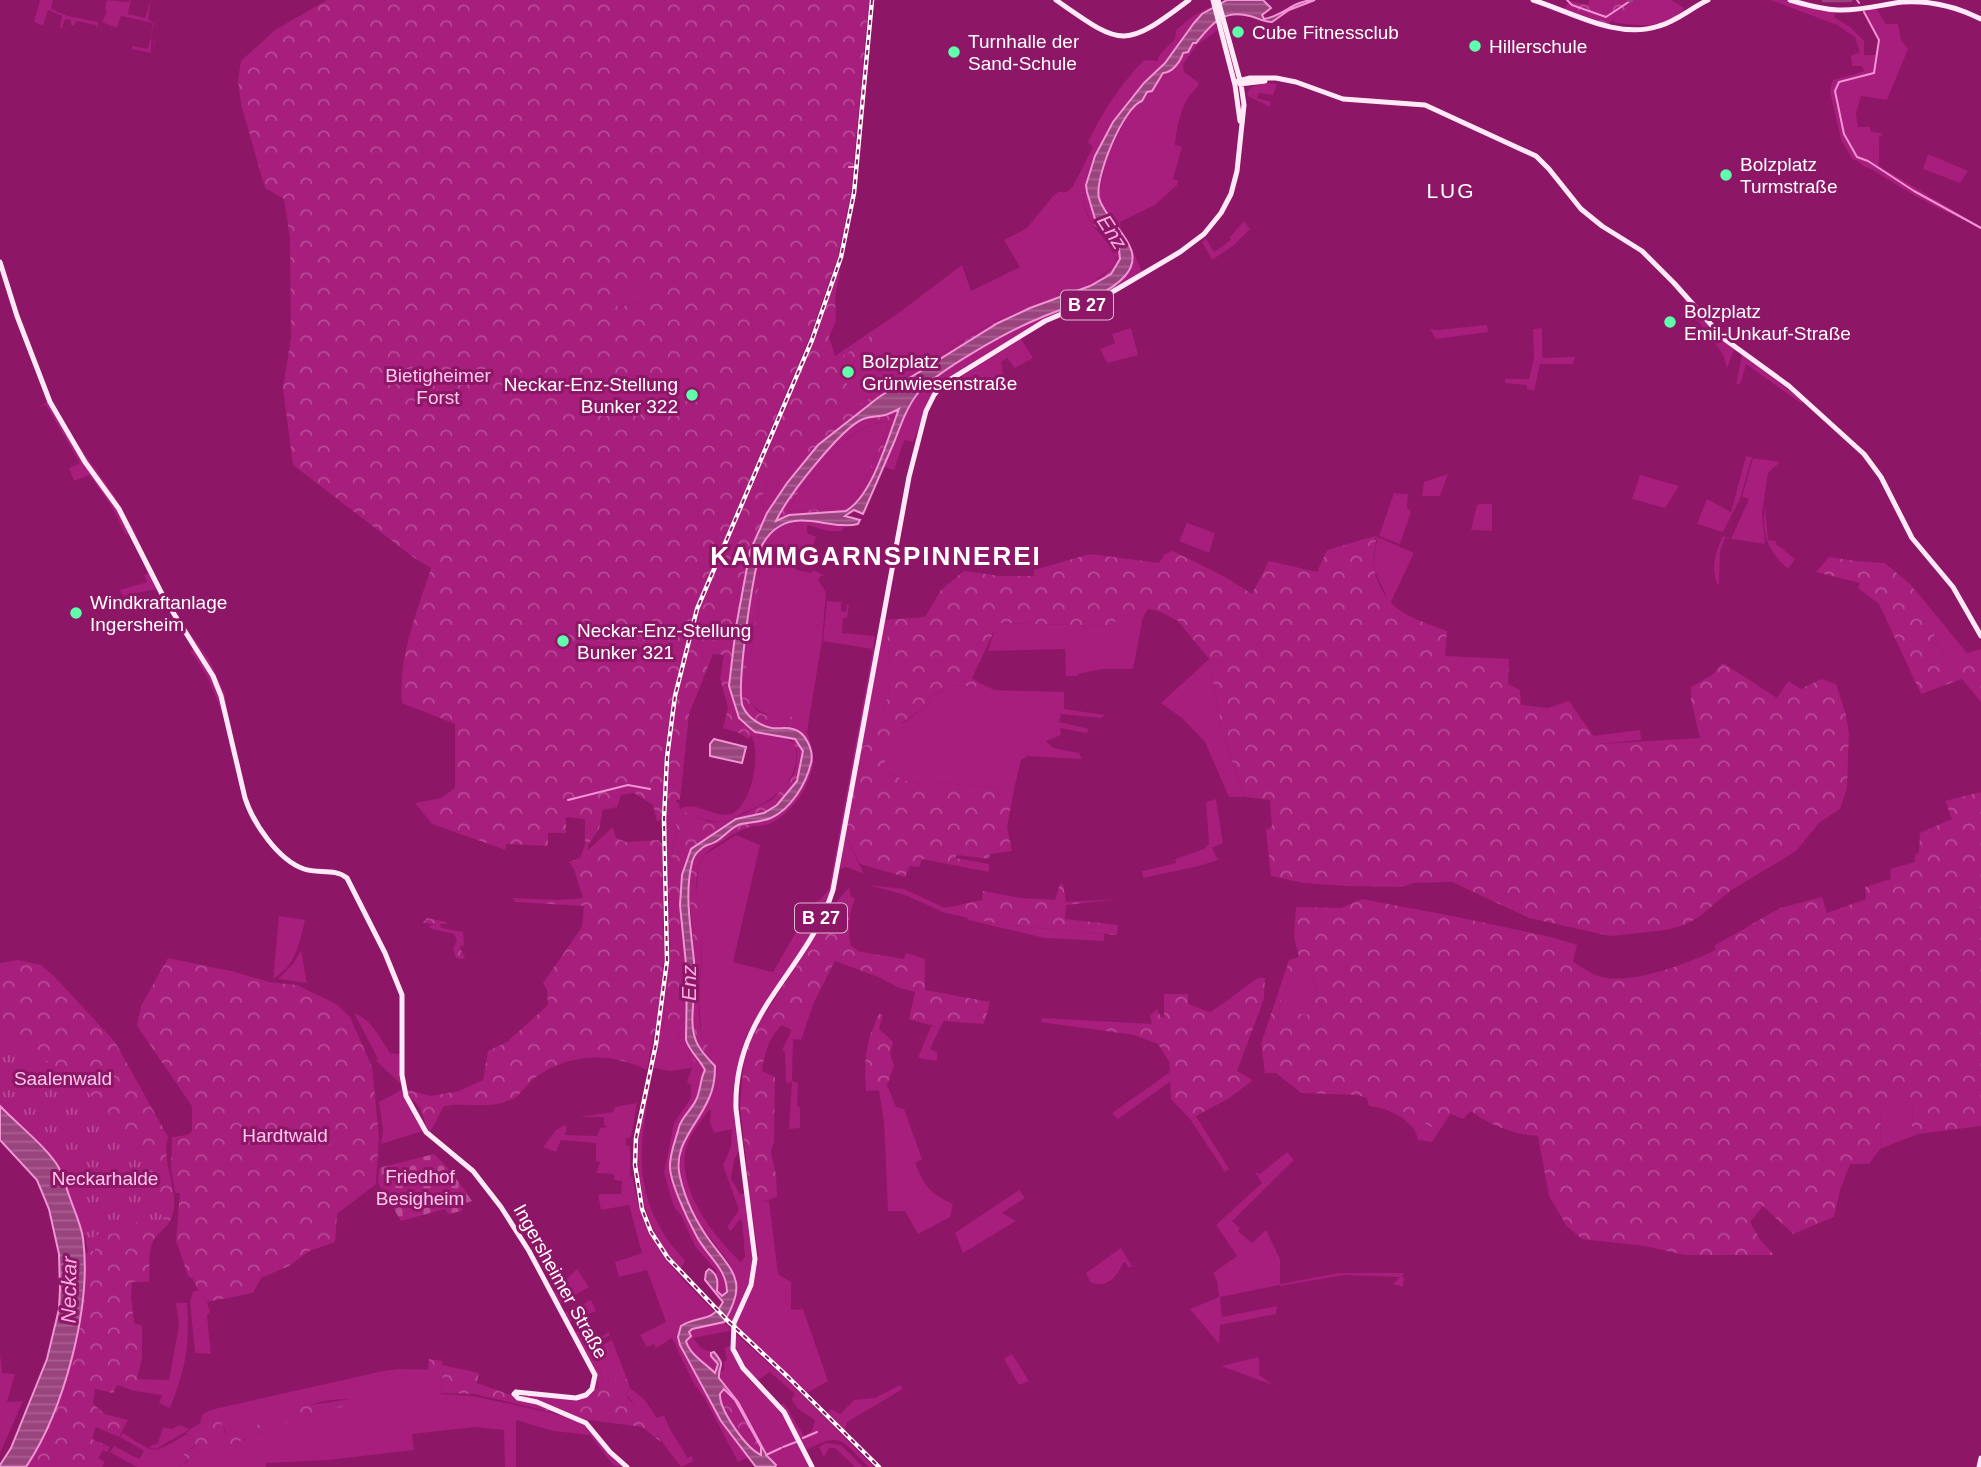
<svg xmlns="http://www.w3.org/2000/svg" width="1981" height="1467" font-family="Arial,sans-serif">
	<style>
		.green { fill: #a71e7c; fill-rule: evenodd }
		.forest { fill: url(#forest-crowns); fill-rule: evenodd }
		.cemetery { fill: url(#cemetery-stones) }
		.park { fill: url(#park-tufts) }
		.water { fill: url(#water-rules); stroke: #f293d5; stroke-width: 2; fill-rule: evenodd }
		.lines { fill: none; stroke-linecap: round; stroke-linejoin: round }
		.stream { stroke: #f293d5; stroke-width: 2 }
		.river { stroke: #9a447e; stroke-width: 4.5 }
		.major { stroke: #ffe9f7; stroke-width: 5 }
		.rail-casing { stroke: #fff; stroke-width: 4.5 }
		.rail { stroke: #8d1666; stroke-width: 2; stroke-dasharray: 5; stroke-linecap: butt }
		.poi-dot { fill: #5fffab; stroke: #8d1666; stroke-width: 2.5 }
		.labels { text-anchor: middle; stroke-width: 6; stroke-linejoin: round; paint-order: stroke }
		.shield { fill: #8d1666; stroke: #ddb9d1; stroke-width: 2 }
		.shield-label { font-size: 18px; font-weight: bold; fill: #fff }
		.poi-label { font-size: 19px; fill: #fff; stroke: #8d1666; text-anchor: start }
		.park-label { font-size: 19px; fill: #fbc7eb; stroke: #8d1666 }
		.street-label { font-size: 19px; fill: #fff; stroke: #8d1666 }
		.neighbourhood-label { font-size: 21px; letter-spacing: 2px; fill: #fff; stroke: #8d1666 }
		.water-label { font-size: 21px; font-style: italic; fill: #f7ace0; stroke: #8d1666 }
		.district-label { font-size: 26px; font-weight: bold; letter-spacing: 2px; fill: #fff; stroke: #8d1666 }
	</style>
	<defs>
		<pattern id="forest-crowns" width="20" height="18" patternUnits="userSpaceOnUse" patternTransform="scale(1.75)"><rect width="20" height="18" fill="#a71e7c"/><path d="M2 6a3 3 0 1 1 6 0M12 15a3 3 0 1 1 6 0" fill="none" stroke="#b94b96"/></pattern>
		<pattern id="cemetery-stones" width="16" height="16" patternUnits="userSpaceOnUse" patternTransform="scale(1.75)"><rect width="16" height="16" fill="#a71e7c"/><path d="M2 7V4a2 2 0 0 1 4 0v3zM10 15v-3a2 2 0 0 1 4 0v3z" fill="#b94b96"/></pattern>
		<pattern id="park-tufts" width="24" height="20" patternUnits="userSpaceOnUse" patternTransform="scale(1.75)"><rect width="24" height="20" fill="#a71e7c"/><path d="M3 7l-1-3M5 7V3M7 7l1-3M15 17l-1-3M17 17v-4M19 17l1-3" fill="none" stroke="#b94b96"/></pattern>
		<pattern id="water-rules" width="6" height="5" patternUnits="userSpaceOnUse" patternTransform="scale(1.75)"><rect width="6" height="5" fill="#9a447e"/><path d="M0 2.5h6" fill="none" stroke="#a96091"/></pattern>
	</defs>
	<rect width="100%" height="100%" fill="#8d1666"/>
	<path class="green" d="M40,0h13l-2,9 17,7 30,6 -1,7 -1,-4 -20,-4 -2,5 -3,-1v-5l-6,-1 -3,9h-2l2,-12 -14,-6 -5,16 -9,-4z
		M107,0l20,2 4,-2 -3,14 17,4 6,-18 -3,19 6,4 -4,17 4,1 1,-3 -1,11v-8h-3v12l-19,-4v-3l16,3 5,-26 -32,-7 -4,12 -15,-6 5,-11 -2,-1z
		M1645,0h26l13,8c-14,22 -49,18 -71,14 4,-14 19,-18 32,-22z
		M1771,0h14l50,13 -1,4 16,10 14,14v14h12l3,-13 -15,-30 12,-4 10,16h12l3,16 7,9 -21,51 -26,-4 -5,18 2,13h12v4l13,3 -4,3v29l102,61c-36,-14 -73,-34 -105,-55 -7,-5 -13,-4 -18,-11l-5,-1 -12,-20 -11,-49 3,-11 32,-9 -4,-5h-9l-1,-10 9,-4 -5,-15 -18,-12z
		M1208,8l4,1c-21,9 -33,34 -46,52 -6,8 -16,14 -22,23 -21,25 -61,73 -57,108l-7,4c4,8 7,20 12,28 8,13 26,21 24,39 -34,35 -87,40 -129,63 -43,25 -84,54 -128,80l-8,-11 -10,-27 10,-4 1,2 7,-11 53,-34 -36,16h-6l-28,21 -7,-2 62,-42 65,-49 9,26 49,-24 -16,-27 23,-12 26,-32 5,-4h9l6,-6 20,-39 -5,-5c15,-31 32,-57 56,-82l13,1 3,-7 15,-15 1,-9 17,-14z
		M1215,22l3,8 -21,15 -14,19 1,8 15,11c-3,8 -9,10 -13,18 -6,12 -10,30 -11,44l7,2 -9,32 5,1 -1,5 -22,20 -35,17 1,7 -14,-14 -9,-19 9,-39 24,-48z
		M1265,83l12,1 -4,11 -14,-2 -2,5 14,4 -1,5 -22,-11 -1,-3 4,-6z
		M1928,154l40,17 -8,12 -37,-14z
		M1244,221l6,8 -16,16 -22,15 -10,-18 4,-3 8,13 17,-12 -1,-3z
		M1131,247l11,24 -30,20 -51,22 -116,67 -15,19 -17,43 -9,-2 -10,30 -11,-3 20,-50 15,-23 17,-16 34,-22 69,-38 75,-31 19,-35z
		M643,282l5,17 -31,9 -5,-16z
		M1685,299l30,34 19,17 -7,18 -4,-14 -25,-33 -17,-5z
		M1487,325l1,7 -52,7 -6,-10 7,1z
		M1131,328l7,27 -31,8 -7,-14 15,-6 -3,-9z
		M1542,328v30l33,-1 -2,7h-33l-6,27 -7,-2v-4l-22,-2v-4h24l5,-21 -1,-29z
		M1021,339l12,19 -18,10 -8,-10 -6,4 2,12 -10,10 -5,-3 -17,7 -9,-12z
		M1742,355l60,45v4l-56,-40 -5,19 -5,2z
		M624,389l18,11 -5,7 -5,-3 -9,17 -11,-7 10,-16 -2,-1z
		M48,402l65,92 20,34 20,46 20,35 37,52 14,31 22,113c-14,-51 -22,-112 -56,-154l5,-3 -38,-59 -34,7 -3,-6 27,-8 -3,-7 5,-2 -19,-40 -4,2 -15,-30 -22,-30 -15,6 -5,-13 11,-5 -34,-58 -9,2z
		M888,421l-1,9 -30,69 -13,8 -57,5c2,-6 17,-28 21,-32 4,-4 5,-2 8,-7 19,-25 39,-47 72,-52z
		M789,442l21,12 -40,54 -10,-5 8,-22z
		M1746,456l6,1 -12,42 -17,33 -26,-8 10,-25 24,13z
		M1753,458l27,4 -12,11 -6,40 3,31 -40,-6 -5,13 -1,35c-10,-14 -3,-36 4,-50l8,3 18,-40 -7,-2z
		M1448,474l-8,22h-18l2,-14z
		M1640,475l39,11 -14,22 -33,-9z
		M1394,493l14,1 -1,14 4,4 -11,32 -21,-8z
		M1480,504h12v27l-21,-1 6,-25z
		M1765,506l3,34 8,1v3l19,15 -7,10c-22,-20 -26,-34 -23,-63z
		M803,521l18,1 24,5 -4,4h-13l-21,-6v8l9,4 -8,22 -12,-3 -4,9 5,5 14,3 2,-3 12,6h-4l-3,4 8,12 -4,49 -15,91 -3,-5c-15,-6 -48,-11 -54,-27 -4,-9 0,-20 -5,-27l6,-19 8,-47 -2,-11 5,-44c7,-6 9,-15 16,-21l-2,-2 5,-4z
		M1187,523l28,10 -6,20 -30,-12z
		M1375,536l39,17 -24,51 -17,-37 4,-27z
		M1912,586l55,67 14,-4v19l-10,-6h-24l-13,-25 1,-7z
		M827,601l14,1v9l5,1 1,-8h2l-2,14h-4l-1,15 33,3 -2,12 3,1 -40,226 -13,36 -13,25 -47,69 -15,27 -7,19 -7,36 5,64 -5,9 -3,19 9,15h5l8,58 -3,31 -17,40 -6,-5 7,-13 -4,-41 -31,-41 -14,-29 -6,-25 4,-25 26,-45 6,-17v-16l-9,-10 6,-6 -9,-8 -2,-10 -2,-32 3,-46 -1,-23 -5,-31 2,-33 6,-12 32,-20 24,10 -27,117 40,10 39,-68 9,-5 8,-10 44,-240 -50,-8zM709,1110h2l-1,12 4,11 18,-4 -1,18 -8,18 16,45 -12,17 4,4 9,-12 2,2 3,36 -4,5c-29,-26 -72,-83 -51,-124 5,-10 13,-19 19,-28z
		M1117,615l26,2 -10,52h-31l-24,5v2h-12l-1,-27 -77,2 9,-28 117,3z
		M883,628l4,1c1,19 6,50 1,68 -4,17 -15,29 -18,47l-8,3z
		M1209,659l14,76 22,62h-16l-24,-55 -23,-24 -21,-15z
		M978,682l16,8 70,2v17l41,6 -4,3 -40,-4 -2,8 30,7 -2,4 -27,-5 1,7 -15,6 7,7 26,5 3,6 -54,-3 -7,4 -7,29 -89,-7 -14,1 -30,-14 21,-45 31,-23 -6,-3 26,-13 23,2z
		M1640,730l1,10 -42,4 -7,-8z
		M751,736l35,3 8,4c11,33 -20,58 -47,68 -7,3 -13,9 -20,10 -17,3 -32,-5 -48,-11 14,-12 35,9 52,4 20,-6 31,-62 20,-78z
		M1216,799l7,44 -11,5 6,12 -19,6 -56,12 -1,-7 34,-8 -1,-4 29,-10 5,-5 -3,-42z
		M666,819l9,2 2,7 -9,46 2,81 -7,75h16c-2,18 2,22 18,32l3,-2 5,10c-5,9 -4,19 -9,30 -4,8 -15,18 -17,27 -4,13 -11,31 -8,46 3,20 15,43 24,60 10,22 31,33 32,59l-3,4 -7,-5 -1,-20 -21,-25 -14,-31 -7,-8 -10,-34 10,-50 17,-25v-13l-4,-3 5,-14 -22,3 -17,-3c-9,58 -24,108 9,163 6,11 15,20 23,30l-5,9c-79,-95 -24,-180 -14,-285 6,-55 1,-111 0,-166z
		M845,835l19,39 -17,-7 -7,2z
		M868,885l36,4 41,19v5l-40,-18z
		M279,916l26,4c-6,25 -9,45 -32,59z
		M967,917l38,8 99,9v7l-60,-3 -76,-18z
		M301,950l6,33 -29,-4 16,-16z
		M1295,966l12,2 9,19 -6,29 -31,-4 3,-15z
		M814,1002l-13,38 -8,-1 -1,42 6,2 -1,23 3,1v21l-11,1 3,-47 -6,1 -1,-31 -3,-2 18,-37z
		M354,1013c16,5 27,26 36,40l11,1v30l-25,-23 2,-2z
		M931,1026l9,2 -10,21 7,3v9l-19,-3z
		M1170,1072l1,9 -53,38 -6,-6z
		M887,1085l9,22 8,2 18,50 -7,4c10,23 14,30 38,41l-3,13 -32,17 -13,-23h-17l-4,-89 -5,-32h6z
		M401,1090l22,41 -42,13 2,-14 -4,-28z
		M1367,1098l42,16 24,14 10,-18 8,3 -19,29 -14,-2c-3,-20 -30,-32 -49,-34z
		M1913,1101l-1,26 6,7 -38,15 1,-41z
		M637,1103l-6,34 -5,2v6l4,1v33l2,-5c11,68 38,93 84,139l-6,5 -26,5 -6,14 5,16 38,68 28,36 -11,5 -33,-63 -12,-17 -21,-44 -16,10 -2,-4 -7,3 -7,-12 26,-13 -19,-52 -28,7 -4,-15 27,-9 -13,-48 -28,5 -3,-16h23l1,-13 -8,-1v-6l-18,-1 4,-11 -4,-1v-18l-35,-3 -5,12 -13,-5 13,-17 8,-5 3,1 -2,9 32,1 3,-8 8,-1 -4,-2v-8h-25l34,-5 2,-5z
		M1196,1116l33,53 -4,3 -35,-53z
		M1287,1152l7,8 -62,61 8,7 -2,3 14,12 14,-13 14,29v25l59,-11h65l-2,3 2,1 -1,10 -10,-3 7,-7 -56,-2 -64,11 -1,-1 -59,12 2,20 55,-11 -1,8 -56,11 -1,19 -29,-35 29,-12 -2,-16 -4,-8 24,-17 -21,-31 46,-42 -7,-11 5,2z
		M1019,1190l6,8 -23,15 14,8 -53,32 -8,-20z
		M750,1198l12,4 7,-1 9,73 13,8v28l12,-1 25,72 -21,12 -71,-67 18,-45 4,-26z
		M1121,1248l11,18 -3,2 -4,-6 -2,1c-7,15 -16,26 -33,19l-4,-9z
		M577,1269l12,18 -30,18 -7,-12z
		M198,1290l9,12 3,10 -3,3 4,39 -16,-1 -5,-51 3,-10z
		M591,1300l5,11 -26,11 6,10 16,-5 3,3 -9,4 3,10 20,-12 1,3 -20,12v5l22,-12 15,39 -7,4 -14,-8 4,9h-6l-4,-15 -5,-2 3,24 -2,-3v-11l-32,-64z
		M176,1303h11c3,43 -1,64 -17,105l-11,-5 3,-8 -28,-4 3,-12 32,1 10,-55z
		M724,1322l7,7 -2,2 -36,7 9,11 8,2 1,5 7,8 -3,9 -26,-24 -3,-8 3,-2 -1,-7 4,-3z
		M735,1333l51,46 88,88h-5c-26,-25 -27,-37 -62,-17l-27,-45 4,-2 20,33 8,-5 3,-11 -17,-11 -7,-10 3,-3v-3l-24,-21 -14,9c-13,-15 -22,-27 -21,-48z
		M731,1345c8,33 32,44 50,68 13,16 19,36 28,54h-34l-37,-65 -19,-24v-6l5,-2v-8l3,-2 -2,-12z
		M0,1353l2,20 13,1 -8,28 16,-1 -23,52z
		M1012,1354l17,27 -10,4 -15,-26z
		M1259,1357v18l14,10 -52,-19z
		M399,1369l44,1 -2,24 32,2 92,20 16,6 42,45 -10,-2 -23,-30 -37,-4 -37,-11v47h-11l-1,-37 -29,-3 -63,7 2,16 -86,10 -62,3v4h-79l-3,-3 14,-12 24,-4 74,-29 63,-17c-36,-13 -97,25 -132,35l-3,-10 -7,-5 -17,1 2,-8 8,-5 173,-39z
		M900,1385l3,4 -56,33 -2,9 -18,-18 4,-4 9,5 14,-14 21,-2z
		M630,1388l14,11 13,19 7,-3c5,16 16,28 23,43l5,-2 1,5 -12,6 -55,-73z
		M180,1425l10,4 -34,20 -8,-2 10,-4 5,-16 8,2z
		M123,1433c36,23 28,21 64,1l7,4 1,7 -12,10 -4,12h-42l-27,-15 4,-6 25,13 5,-8 -24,-14z
		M826,1443l15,2 22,22h-8l-20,-19h-6l-5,9 -5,-10z"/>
	<path class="forest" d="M327,0h542l-18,192 -13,65 -29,82 -114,269 -22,87 -9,61 -2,63 -5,3 -4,-17 -19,-12 -13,2 -4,12 -14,3 -4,19 -11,16v5l25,-23 3,11 10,4 32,-2 4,4 2,117 -6,54 -11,55c-37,-18 -77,-17 -111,7 -8,6 -17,19 -23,22 -24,11 -46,3 -69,7l-14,26c-7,-8 -5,-15 -10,-23 -5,-9 -10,-9 -15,-20l26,7 28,-5 24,-11 5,-29 19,-9 41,-37 -1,-15 -4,-7 39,-56 2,-21 -69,-4 -3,-4 47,2 24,-2 -9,-29 -5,-7 11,-4 5,-13v-26l-19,-2v16h-18v13l-42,-2v6l-74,-26 -17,-21 26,-5 14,-10v-64l-53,-21c-4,-46 15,-91 29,-135l-18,-11 -120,-92 -10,-77 8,-51 -1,-99 -6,-39 -19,-11 -24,-84 -3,-24 3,-19 34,-31zM642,283l6,16 -30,9 -5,-16zM625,390l17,10 -5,7 -6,-4 -8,17 -11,-6z
		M1589,0h56c-17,5 -25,12 -36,24l-46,-14 7,-9 18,4z
		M1087,192l8,27 15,14 9,16 1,10 -9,15 -21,12 -60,22 -42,21 -109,68 -48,37 -21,20 -21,-11 -21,38 -8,22 10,5 -20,43 -14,76 -7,59 14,37 6,4 6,5 40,7 8,12 -6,30 -19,24 -14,8 -28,6 -46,30 -8,80 5,45 -1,66 3,10 11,10 -5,2c-16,-12 -18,-12 -16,-32l-16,1 7,-76 -2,-81 9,-46 -2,-7 -9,-2 2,-62 8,-61 22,-87 115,-269 26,-69 1,1 -5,25 1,24 -7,16 6,19 7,1 29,-21 5,1 36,-17v2l-53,33 -7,11 -2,-2 -9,4 10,26 9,3 -3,5 2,3 130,-80 113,-48 14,-14 1,-5 -12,-23 -13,-11 -12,-28zM713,654l11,1 -4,23 8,30 -5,20 16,5 10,6 2,-3 41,4 5,12 -1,15 -3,9 -20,23 -43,22 -21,1 -29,-12 -1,-7 -3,-1 1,-2h3l9,-86z
		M900,408c-11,27 -30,88 -54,103l-57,4 -14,7c12,-24 65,-93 88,-103 11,-5 25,-8 37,-11zM888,421l-1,9 -30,69 -13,8 -57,5c3,-7 16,-27 21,-32 4,-4 5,-2 8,-7 20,-26 38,-47 72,-52z
		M776,529l3,1 -17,23 -5,43 2,10 -8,48 -6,19c8,11 -1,27 13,38 9,7 20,4 31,5 17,4 24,28 24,44 0,10 -5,21 -9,30 -9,15 -25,34 -44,36 -7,1 -3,-1 -10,1 -10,2 -37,19 -45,27 -3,3 -6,10 -7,14 -5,21 2,43 3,64 3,33 -6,67 0,101 1,8 5,11 11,17l-6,6 -11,-16 -2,-22 3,-43 -7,-82 1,-24 4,-12 8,-10 12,-4 25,-18 34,-8 12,-8 20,-28 7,-20 -2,-15 -7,-11 -12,-7h-18l-14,-4 -16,-16 -3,-12 4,-50 13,-86 9,-21z
		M1375,536c3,11 -4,23 -1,33 11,43 36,48 73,62l-2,25 64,3 -1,25 12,6 1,15 27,3 21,-7 30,43 101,-6 -9,-38v-13l21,-12 11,-12 54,35 11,-17 13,8 20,-10 15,5 10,31 3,18 -2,55 -7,21 -20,13 -24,29 -66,40 -31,26 -15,8 -18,5 -56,6 -81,-18 -77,-36 -39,1 -10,4 -58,-1 -42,-3 -32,-7 -5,-46 6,-4 -2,-26 -25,-3 -22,-62 -14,-76 -31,-38 -19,-10 -11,-2 -5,8 -26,-2 -3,11 -116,-3 -26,55 6,4 -2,5 -23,-2 -25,12 5,4 -31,22 7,6 -11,8 -17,32 30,14 14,-1 89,7 -7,38 5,24 -22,3 -1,5 -32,-4 -2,3 34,6v8l-67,-13 -3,8 -9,-1 -5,11 -45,-13 -15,-29 17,-88 8,-4c3,-17 14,-29 18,-46 5,-18 0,-48 -1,-67l-4,-2 1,-8 41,-3 16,-27 23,-19 36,5h34v-6l56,-16 69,9 6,-9 8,-3 54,27 25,16 17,-33 48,11 10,-22z
		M1829,557l27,4 29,2 27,23 24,44 -2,7 13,25h24l10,6v34l-19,-23 -41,15 -42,-90 -21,-16 2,-5 -44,-11z
		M1981,792v334l-63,8 -6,-7 1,-26 -32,7 -1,41 -11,15h-19l-10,26 -6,27 -41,17 -30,-28 -13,16 11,19 13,14h-89l-41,-9 -62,-7 -16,-14 -17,-29 -11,-60c-23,-1 -49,-11 -67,-25l-8,8 -20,-8 -10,17 -24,-14 -51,-19 -57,-2 -25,-20h-11l-4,-29 28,-84 10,-3 -5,-20 2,-30 45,1 21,-9 100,19 89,19 26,8 -4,17c8,4 16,11 25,14 32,10 88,-12 118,-26l-2,-4 66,-38 42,-11 5,16 39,-14 -1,-12 26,-8 -1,-10 25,-7v-7l4,-3 1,-19 32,-14 -7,-18zM1295,967l12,1 9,19 -6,28 -31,-4 3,-14z
		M1060,884h3l3,18 53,-3 -53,6 -1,14 53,6 -1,10 -112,-10 -60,-12v-5l37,-8 1,-9 38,7 34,2z
		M849,888l2,9 4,2c-7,15 -7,31 -4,47l10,6 43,7 2,-6 19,6v31l65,12 -6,22 -40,-3 -4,7 -31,-9 6,-27 -18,-5 -16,-9 -46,-17 -21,41 -14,11 -8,17 -10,-5c-13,12 -18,29 -20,46l13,6 -1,63 -3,12 5,23 1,22 -15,5 -12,-4 -10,-93 4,-45 9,-27 8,-13 50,-77 23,-39z
		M427,918l19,4 1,2h-7l1,4 22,4 1,13 -5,2 6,10 -2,2 -7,-1 -3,-10 4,-7 -3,-7 -25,-6v-2l8,-2 -14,-1z
		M168,958l67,14 34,10 28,3 39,19 14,13 22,50 7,70 -3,47 -39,30 -2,28 -26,9 -20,15 -28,12 -8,15 -46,9 -9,-12 -5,-11 -5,-3 -12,-36 4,-47h-5l-4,-26 1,-30 15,-2 5,-4v-25l-55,-80 4,-20z
		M18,960l23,5 14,12 60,65 53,95c-7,24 8,46 6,70 -2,22 -17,23 -22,37 -4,11 -2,27 -3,38h-17l-1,14 3,27 8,3v32l-8,33 -17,-6 -4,8 -18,-4 -2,15 12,10 23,6 -9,17 -23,-10 -4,12 18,8 -3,5 -4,-2 -5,8 7,4 -3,5h-76c41,-62 57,-140 58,-213l4,-1 -5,-30 -83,-115v-145z
		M1258,978h7l-1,21 -27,72 16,9 -25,19 -38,20 -19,-20 -2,-38 -11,-17 -24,-9 -93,-13 1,-4 110,6 -2,-9 7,-6 4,8h3v-23h24v10l22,8c17,-10 31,-23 48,-34z
		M879,1014l4,1 -4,14 14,13 -3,11 4,13 -9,24 -19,1c-2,-33 -1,-47 13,-77z
		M429,1359l13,2v4l37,8 -2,10 34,12 4,4 19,4 22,10 -82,-19 -33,-1 2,-22 -15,-1z
		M595,1367l5,2 4,15h6l-4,-9 2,-2 11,10 8,-4 3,9 -4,5 1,4 23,26 11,19 -19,-15 -60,-8 -41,-18 -24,-7 68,4 7,-4 4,-6 3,2z
		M724,1389l11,11 26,47 1,8c-13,-6 -40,-42 -42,-56 -1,-6 0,-6 4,-10z
		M351,1399l9,3 -64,17 -74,29 -24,4 -13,10 2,5h-8l4,-12 12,-9 -1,-8 -8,-5c13,-12 18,-11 35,-11l6,15 77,-31z"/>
	<path class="cemetery" d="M434,1154l17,17 21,30 -9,4 -1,6 -14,3 -3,-5 -44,12 -23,-38 1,-15z"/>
	<path class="park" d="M0,1034l23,11 52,35 57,56 34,90 -26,3v-7l-22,3v8l-23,2v16h-6l-2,-16h-4l-24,-67 -59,-62z"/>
	<path class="water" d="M1227,0h36l8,8 -9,7 2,4c19,-3 30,-19 51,-19l-26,10 -17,12c-9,0 -14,-4 -22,-6 -28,-7 -38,8 -54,27h-3l-5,9 -5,1c-2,8 -11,20 -20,20l-11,18 -5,1 -5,9c-18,5 -48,77 -43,97 7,26 51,50 26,78 -21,23 -58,30 -85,42 -30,12 -102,52 -122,75 -11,14 -17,31 -23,47 -11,25 -21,49 -32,74l-9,-4 -9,6 15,4 -2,4c-24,6 -56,-12 -78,2 -7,4 -14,12 -18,19 -8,18 -27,146 -19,162 5,11 18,19 29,21 7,1 14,-1 21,1 13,3 21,22 18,34 -5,21 -20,46 -40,55 -10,4 -20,4 -30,6 -9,2 -18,14 -26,18 -5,3 -11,3 -14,7 -6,4 -9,11 -10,18 -7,34 2,73 4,106 1,22 -7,48 1,68 4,10 12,18 19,25 0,12 -1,22 -6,32 -11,27 -37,47 -29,79 5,22 17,46 30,64 24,32 38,41 14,81l-32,7 -3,3 2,4 -5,5c4,14 19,22 29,32l3,-9 -7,-8v-3l3,-1c13,16 4,11 5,26l19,24 29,54 9,9 -1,2h-19l-35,-46 -41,-76 -2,-8 3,-11c18,-11 31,-3 42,-24l-18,-22 1,-8 3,-3c9,5 9,13 8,22l5,5 5,-4c0,-25 -22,-37 -32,-59 -8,-15 -24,-49 -25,-65 -1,-13 6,-29 9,-41 2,-9 13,-18 17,-27 5,-10 4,-21 9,-30 -6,-12 -15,-18 -19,-30l1,-66 -7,-69 2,-30 9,-26 45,-30 28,-6 13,-8 20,-24 6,-30 -8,-12 -40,-7 -6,-5 -10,-9 -10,-32 7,-59 14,-76 17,-38 20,-30 31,-38 61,-48 119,-74 32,-15 60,-22 21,-12 9,-15 -1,-10 -9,-16 -15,-14 -8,-27 -1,-7 9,-29 18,-34 31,-39 21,-20 29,-40 8,-9zM899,409c-11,28 -26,86 -53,102l-57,4 -13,6c11,-24 65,-93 87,-102 7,-3 15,-2 22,-4 4,-1 10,-4 14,-6zM724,1389l11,11 26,47v8c-15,-7 -42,-45 -41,-61z
		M714,739l32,8 -4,16 -32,-7v-12z
		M0,1106c16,17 48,42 59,62 5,8 7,20 11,30 4,12 11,27 13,40 9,69 -19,172 -57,229h-26v-2l11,-17 36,-89 12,-50 1,-20 -1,-35 -10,-45 -12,-29 -37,-40z"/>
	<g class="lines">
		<path class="stream" d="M1567,0l5,5 34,12 24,-16
			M1857,0l2,3
			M1864,12l15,28 -5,33 -35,9 -4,9 9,43 13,23 11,4 46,30 67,37
			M849,167h6
			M568,800l60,-15 22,4
			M803,1438l14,-6
			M783,1447l13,-5
			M766,1455l15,-7"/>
		<path class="river" d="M1629,0h2
			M1824,0h26"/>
		<path class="major" d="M1056,0c66,46 67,50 133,0
			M1213,0l22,85 5,36
			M1533,0c39,12 84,40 126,26 18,-5 32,-18 49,-26
			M1790,0c16,5 31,9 48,10 22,1 42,-5 64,-8 28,-2 55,5 79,17
			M1235,82l15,-4h26l20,4 47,17 82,6 111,51 13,13 32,40 21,17 40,25 32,32 49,55 66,48 75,68 17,23 31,61 41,49 28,49
			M1240,84l25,-3
			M0,262l17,54 33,86 35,60 34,47 45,89 49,78 8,20 24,102c8,25 33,62 59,71 14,5 31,-1 43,9l38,75 17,42v80l4,21 20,36 47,39 28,36 28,44 66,124 -3,14 -6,6 -10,3 -60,-6
			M516,1392l-2,2 4,4 19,4 49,21 24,29 17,15
			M812,1467l-28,-55 -41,-44 -10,-19 1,-26 17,-38 4,-26 -19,-150c-3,-98 71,-136 97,-219l76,-413 17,-66 8,-16 9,-11 102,-63 62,-26 73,-43 24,-18 17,-21 10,-19 6,-23 7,-66 -3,-21 -23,-84
			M1979,1467l2,-9"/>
		<g class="rail-casing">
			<path id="rail" d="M872,0l-18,193 -13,64 -29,83 -115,269 -22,87 -8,61 -3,62 3,142 -11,83 -20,94 -1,27 7,44 9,23 17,26 59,62 61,57 91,90"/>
		</g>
		<use href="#rail" class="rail"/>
	</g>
	<g class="poi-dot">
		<circle cx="1238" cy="32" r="7"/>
		<circle cx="1475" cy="46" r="7"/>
		<circle cx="954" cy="52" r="7"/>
		<circle cx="1726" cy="175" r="7"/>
		<circle cx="1670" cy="322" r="7"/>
		<circle cx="848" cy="372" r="7"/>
		<circle cx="692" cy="395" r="7"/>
		<circle cx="76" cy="613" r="7"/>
		<circle cx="563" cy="641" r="7"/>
	</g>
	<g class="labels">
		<g class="shield">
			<rect x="1061" y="290.5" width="52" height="29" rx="5"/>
			<rect x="795" y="903.5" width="52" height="29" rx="5"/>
		</g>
		<g class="shield-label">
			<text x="1087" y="311">B 27</text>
			<text x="821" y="924">B 27</text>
		</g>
		<g class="poi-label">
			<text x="1252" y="39">Cube Fitnessclub</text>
			<text x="968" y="48">Turnhalle der<tspan x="968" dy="22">Sand-Schule</tspan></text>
			<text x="1489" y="53">Hillerschule</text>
			<text x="1740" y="171">Bolzplatz<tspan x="1740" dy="22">Turmstraße</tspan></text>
			<text x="1684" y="318">Bolzplatz<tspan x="1684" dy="22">Emil-Unkauf-Straße</tspan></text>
			<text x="862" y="368">Bolzplatz<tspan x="862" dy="22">Grünwiesenstraße</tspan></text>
			<text x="678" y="391" text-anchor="end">Neckar-Enz-Stellung<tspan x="678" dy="22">Bunker 322</tspan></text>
			<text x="90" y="609">Windkraftanlage<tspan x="90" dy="22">Ingersheim</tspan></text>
			<text x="577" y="637">Neckar-Enz-Stellung<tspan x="577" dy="22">Bunker 321</tspan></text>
		</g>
		<g class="park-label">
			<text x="438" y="382">Bietigheimer<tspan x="438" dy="22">Forst</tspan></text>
			<text x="63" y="1085">Saalenwald</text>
			<text x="285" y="1142">Hardtwald</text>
			<text x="420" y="1183">Friedhof<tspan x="420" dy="22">Besigheim</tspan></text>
			<text x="105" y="1185">Neckarhalde</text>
		</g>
		<g class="street-label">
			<text transform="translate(561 1281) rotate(61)" y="7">Ingersheimer Straße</text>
		</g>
		<g class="neighbourhood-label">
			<text x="1451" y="198">LUG</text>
		</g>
		<g class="water-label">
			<text transform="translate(1112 232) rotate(57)" y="7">Enz</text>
			<text transform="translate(689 983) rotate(-90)" y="7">Enz</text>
			<text transform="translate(69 1290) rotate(-89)" y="7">Neckar</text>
		</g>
		<g class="district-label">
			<text x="876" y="565">KAMMGARNSPINNEREI</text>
		</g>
	</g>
</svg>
